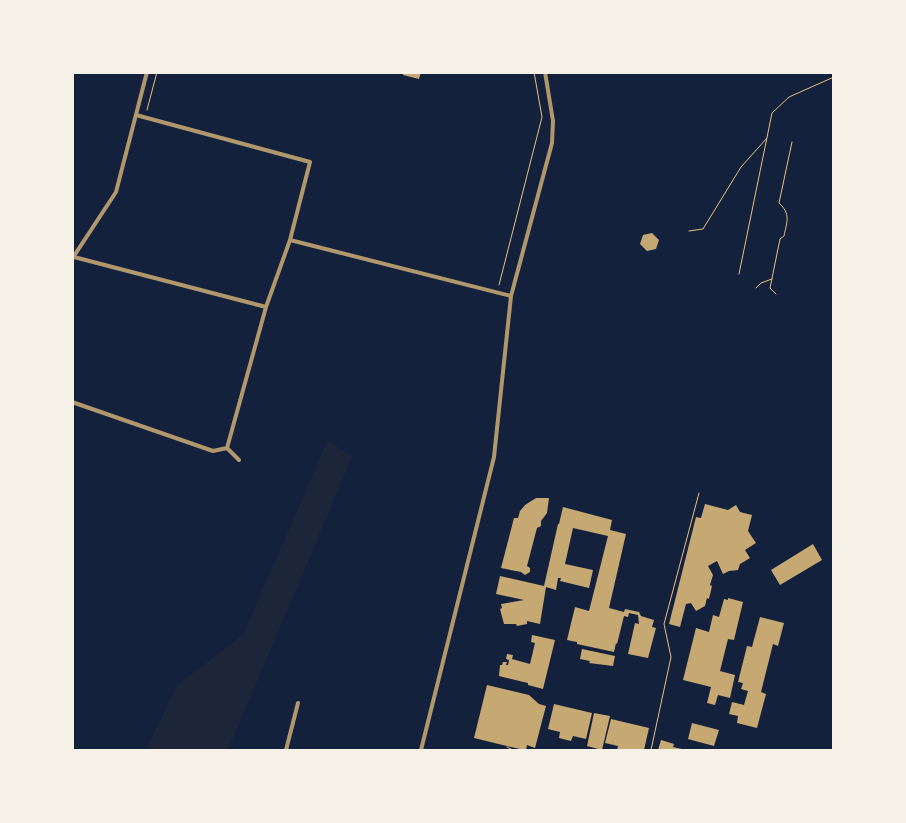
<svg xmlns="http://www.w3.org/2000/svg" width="906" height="823" font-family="Commissioner,sans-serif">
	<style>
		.green { fill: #1d2539 }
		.building { fill: #c6a872 }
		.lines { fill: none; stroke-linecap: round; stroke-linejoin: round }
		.path { stroke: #e5c07b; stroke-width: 1 }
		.minor { stroke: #b1986c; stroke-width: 4 }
	</style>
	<rect width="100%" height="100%" fill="#14213d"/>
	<path class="green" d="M328,440l24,17 -124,293h-82l31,-65 66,-50z"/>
	<path class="building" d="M404,72h17l-2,7 -16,-4z
		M652,233l7,7 -3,9 -9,2 -7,-7 3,-9z
		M536,498h13l-2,15 -6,8v5l-4,2 -10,38 3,2v4l-5,3 -4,-3 -20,-4 13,-50h4l2,-7 5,-6z
		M705,504l23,6 8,-5 4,7 12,3 -4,16 8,12 -11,7 5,8 -10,6 -2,6 -9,1 -6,3 -6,-13 -9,5 5,9 -3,10 2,1 -3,13 -2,-1 -2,8 -9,5 -5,-8 -5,1 -6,23 -11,-3 27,-107 5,1z
		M563,507l49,13 -2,10 16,4 -17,74 15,4 1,-3 14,3 2,4 13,4 -2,7 4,1 -8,30 -20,-4 7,-31 4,1 -1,-9 -9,-2 -1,4 -4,-1 -7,28 -1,-1 -2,9 -37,-8v-2l-10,-2 8,-33 14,4 19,-75 -35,-8 -8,36 28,6 -4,18 -29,-7 1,-3h-3l-2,12 -10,-3 -6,37 -13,-3v3l-10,2 -1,-2h-12l-4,-15 2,-1 -1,-4 23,-4 -28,-6 4,-18 44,10 14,-62h1z
		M813,544l9,16 -42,25 -9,-15z
		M728,598l15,4 -9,38 -6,-1 -8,32 15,4 -5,23 -12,-3 -3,10 -8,-2 4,-16 -28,-7 13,-52 13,4 4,-17 6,2 5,-18 4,1z
		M760,617l24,6 -6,23 -5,-2 -12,48 5,2 -9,34 -20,-5 1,-7 -9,-2 3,-12 12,3 4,-14 -7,-2 2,-6 -5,-1 9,-36 5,1z
		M532,635l23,5 -12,49 -15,-4v-2l-29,-7 1,-11h2l1,-3h4l-1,3h2l1,-5 -3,-1 1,-5 6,1 -1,4 18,5 5,-21 -4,-1z
		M582,649l33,7 -2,10 -24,-3 1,-2 -10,-2z
		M487,685l42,10 10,9 7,2 -11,42 -8,-3 -1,5h-2l-50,-12z
		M554,704l38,9 -6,26 -13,-3 -2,5 -12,-3 1,-6 -12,-3z
		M594,713l16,3 -8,34 -15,-4z
		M611,719l38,9 -5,22h-27l1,-4 -13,-3z
		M692,723l27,7 -5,16 -26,-7z
		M661,740l13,4 -1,3 13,3h-28z"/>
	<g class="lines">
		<path class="path" d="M147,110l10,-38
			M689,231l14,-2 38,-62 26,-29
			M739,274l33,-161 17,-16 45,-20
			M499,285l43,-168 -8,-45
			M756,288l5,-5 11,-4
			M776,294l-6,-6 10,-49 4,-3c3,-15 7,-22 -5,-33l13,-61
			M507,747l6,3
			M651,750l20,-93 -7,-33 35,-131"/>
		<path class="minor" d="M136,115l174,47 -20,78 -24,67 -39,141
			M290,240l221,56
			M74,257l192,50
			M72,259l44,-67 31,-120
			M72,402l141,49 14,-3
			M227,448l12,12
			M286,750l12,-47
			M421,750l73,-293 17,-161 41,-153 1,-22 -8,-49"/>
	</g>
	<rect width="906" height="823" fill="none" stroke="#f6f1e7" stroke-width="148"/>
</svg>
